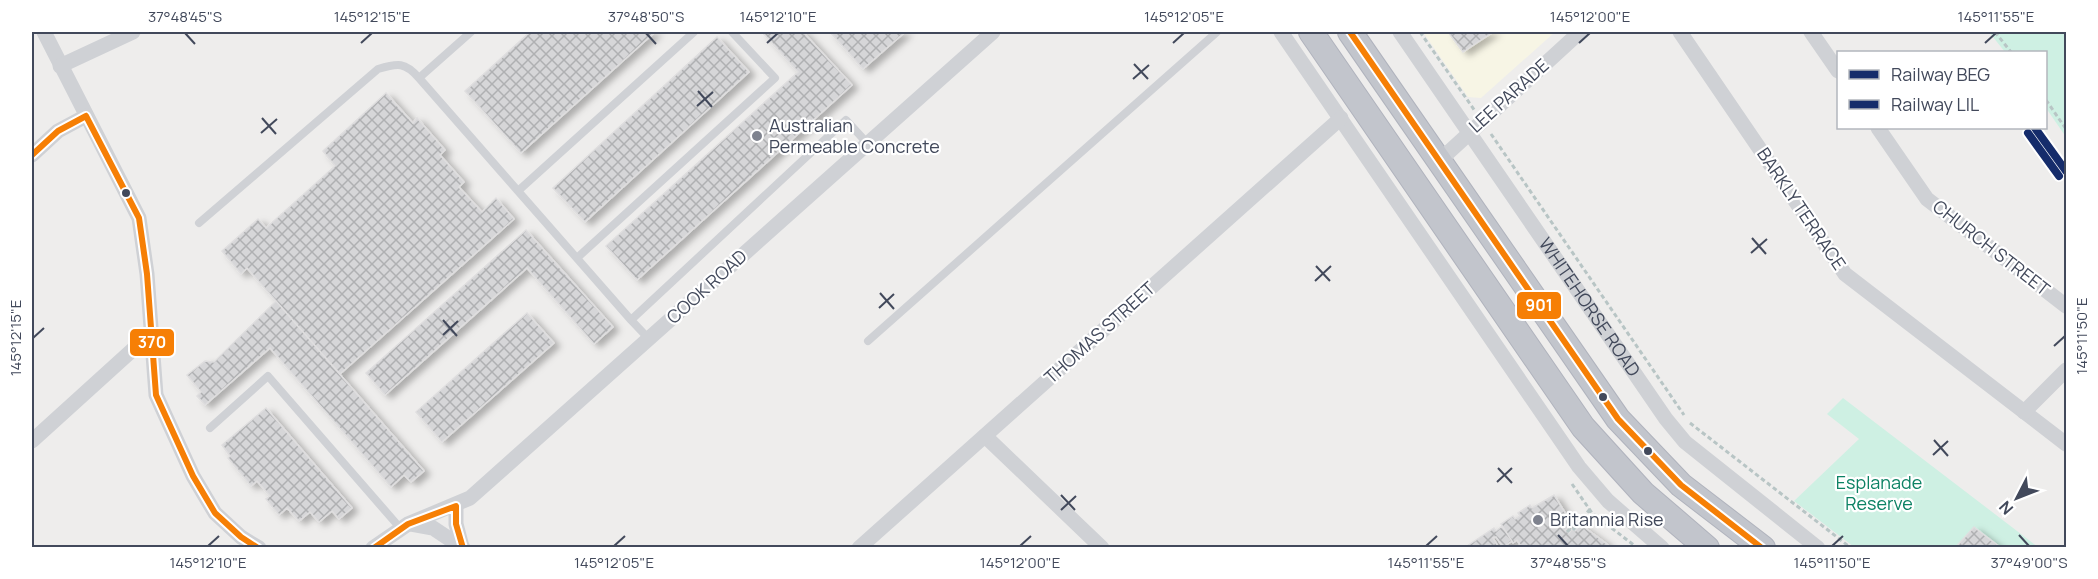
<svg xmlns="http://www.w3.org/2000/svg" width="2098" height="579" font-family="Manrope,sans-serif">
	<style>
		.commercial { fill: #f7f5e5 }
		.park { fill: #cef0e3 }
		.building { fill: url(#building-cross-hatch); stroke: #dfdedf; stroke-width: 1.5; filter: url(#shadow) }
		.lines { fill: none; stroke-linecap: round; stroke-linejoin: round }
		.trunk-casing { stroke: #b0b3bd; stroke-width: 26 }
		.path { stroke: #b8c5c5; stroke-width: 3; stroke-dasharray: 4.5 3; stroke-linecap: butt }
		.service { stroke: #cfd1d5; stroke-width: 8 }
		.minor { stroke: #cfd1d5; stroke-width: 15 }
		.trunk { stroke: #c2c5cc; stroke-width: 24 }
		.bus-1-casing { stroke: #fff; stroke-width: 10 }
		.bus-2-casing { stroke: #fff; stroke-width: 10 }
		.bus-1 { stroke: #f67f05; stroke-width: 6 }
		.bus-2 { stroke: #f67f05; stroke-width: 6 }
		.rail-1-casing { stroke: #fff; stroke-width: 12 }
		.rail-2-casing { stroke: #fff; stroke-width: 12 }
		.rail-1 { stroke: #152c6b; stroke-width: 8 }
		.rail-2 { stroke: #152c6b; stroke-width: 8 }
		.ticks { fill: none; stroke: #42495b; stroke-width: 2 }
		.poi-dot { fill: #7e828e; stroke: #fff; stroke-width: 2 }
		.bus-dot { fill: #42495b; stroke: #fff; stroke-width: 2 }
		.labels { text-anchor: middle; stroke-width: 4.5; stroke-linejoin: round; paint-order: stroke }
		.street-label { font-size: 18px; fill: #42495b; stroke: #fff }
		.poi-label { font-size: 18px; fill: #42495b; stroke: #fff; text-anchor: start }
		.park-label { font-size: 18px; fill: #0c8264; stroke: #fff }
		.line-badge { stroke: #fff; stroke-width: 2 }
		.badge-label { font-size: 16px; text-anchor: middle; font-weight: bold; fill: #fff }
		.neatline { fill: none; stroke: #42495b; stroke-width: 2 }
		.ticks-label { font-size: 15px; text-anchor: middle; fill: #42495b }
	</style>
	<defs>
		<pattern id="building-cross-hatch" width="8" height="8" patternUnits="userSpaceOnUse" patternTransform="scale(1.5)"><rect width="8" height="8" fill="#d6d6d8"/><path d="M0 0l8 8M0 8l8-8" fill="none" stroke="#afb0b2"/></pattern>
		<filter id="shadow"><feDropShadow dx="6" dy="3.5" stdDeviation="3" flood-color="#0004"/></filter>
	</defs>
	<rect width="100%" height="100%" fill="#eeedec"/>
	<path class="commercial" d="M1423,32h132l-74,66 -13,-1z"/>
	<path class="park" d="M1989,32h77v105l-20,-29v-56h-41z
		M1843,398l195,149h-37l-27,-20 -19,20h-101l-60,-46 65,-62 -32,-25z"/>
	<path class="building" d="M530,32h125l-134,121 -56,-62z
		M762,32h41l49,53 -215,195 -31,-34 192,-174z
		M830,32h75l-42,37z
		M1448,32h45l-30,20z
		M717,37l32,35 -164,150 -32,-34z
		M386,93l27,30 4,-5 28,32 -5,5 24,27 -5,5 23,25 14,-14 18,21 -174,155 -93,-106 -6,6 -19,-23 36,-32 8,9 69,-62 -12,-15z
		M526,230l87,97 -19,17 -67,-76 -142,127 -19,-22z
		M276,301l148,170 -13,11 -7,-7 -13,12 -121,-139 -65,57 -8,-9 4,-4 -14,-17 18,-14 9,1z
		M527,313l27,30 -112,99 -26,-30z
		M266,408l86,100 -13,11 -7,-8 -13,11 -9,-10 -11,9 -12,-13 -8,7 -13,-16 4,-3 -13,-15 -6,5 -23,-28 2,-2 -8,-11z
		M1554,495l17,27 -3,2 2,3 -5,3 4,3 3,-4 3,2 5,-7 28,21 -2,3h-84l-5,-8 -4,3 -12,-19 12,-8 2,3 5,-3 -2,-3 12,-8 2,3z
		M1502,526l10,15 -9,6 -7,-10 -3,1 6,10h-35l30,-20 2,3z
		M1974,527l27,21h-46z"/>
	<g class="lines">
		<g class="trunk-casing">
			<path id="trunk" d="M1311,32l272,395 60,66 64,55
				M1350,32l268,387 63,66 82,63"/>
		</g>
		<path class="path" d="M1420,32l55,79
			M1995,32l16,20
			M2046,100l20,29
			M1491,134l193,281
			M1690,423l161,125
			M1572,484l20,29 43,33
			M1573,530l17,-21
			M1567,532l7,-7 2,2"/>
		<path class="service" d="M471,32l-52,46 212,242 215,-200 22,24
			M518,191l176,-159
			M199,223l179,-154c20,-6 27,-7 41,9
			M577,258l198,-180 -43,-46
			M631,320l18,19
			M868,341l349,-309
			M210,428l58,-52 133,153"/>
		<g class="minor">
			<path d="M44,32l95,186 8,56 9,121 37,81 22,37 26,24 18,11"/>
			<path d="M1281,32l298,435 29,34 54,47"/>
			<path id="s1" d="M1400,32l266,387 19,23 133,106"/>
			<path d="M1680,32l165,242 221,170"/>
			<path d="M1811,32l27,39"/>
			<path d="M60,66l73,-34"/>
			<path d="M1878,128l49,71 139,107"/>
			<path d="M32,155l26,-24 28,-15"/>
			<path d="M1439,161l141,-129"/>
			<path d="M2024,412l42,-42"/>
			<path d="M985,436l117,112"/>
			<path d="M32,441l118,-107"/>
			<path d="M456,506v18l6,23"/>
			<path d="M411,524l22,4 30,20"/>
			<path d="M373,548l35,-24 62,-26 523,-466"/>
			<path d="M859,548l482,-430"/>
		</g>
		<use href="#trunk" class="trunk"/>
		<g class="bus-1-casing">
			<path id="bus-1" d="M86,116l53,102 8,56 9,121 37,81 22,37 26,24 17,11
				M32,155l26,-24 28,-15
				M374,548l34,-24 48,-18v18l7,24"/>
		</g>
		<g class="bus-2-casing">
			<path id="bus-2" d="M1350,32l268,387 63,66 81,63"/>
		</g>
		<use href="#bus-1" class="bus-1"/>
		<use href="#bus-2" class="bus-2"/>
		<g class="rail-1-casing">
			<path id="rail-1" d="M2035,128l31,43"/>
		</g>
		<g class="rail-2-casing">
			<path id="rail-2" d="M2028,133l31,43"/>
		</g>
		<use href="#rail-1" class="rail-1"/>
		<use href="#rail-2" class="rail-2"/>
	</g>
	<path class="ticks" d="M185,33l10,11M646,33l10,11M361,43l11,-10M767,43l11,-10M1173,43l11,-10M1579,43l11,-10M1985,43l11,-10M1134,64l14,15M1133,79l16,-14M698,91l14,16M697,106l16,-14M262,118l14,16M261,133l16,-14M1752,238l14,16M1751,253l16,-14M1316,266l14,15M1315,281l16,-15M880,293l14,16M879,308l15,-14M443,320l14,16M443,335l15,-14M33,338l11,-10M2054,346l11,-10M1934,440l14,16M1933,455l15,-14M1498,468l14,15M1497,482l15,-14M1061,495l14,15M1061,510l15,-14M1558,535l10,11M2019,535l10,11M208,546l11,-10M614,546l11,-10M1020,546l11,-10M1426,546l11,-10M1832,546l11,-10"/>
	<g class="poi-dot">
		<circle cx="757" cy="136" r="6"/>
		<circle cx="1538" cy="520" r="6"/>
	</g>
	<g class="bus-dot">
		<circle cx="126" cy="193" r="5"/>
		<circle cx="1603" cy="397" r="5"/>
		<circle cx="1648" cy="451" r="5"/>
	</g>
	<g class="labels">
		<g class="street-label">
			<text transform="translate(1509 96) rotate(-42)" y="6">LEE PARADE</text>
			<text transform="translate(1801 209) rotate(56)" y="6">BARKLY TERRACE</text>
			<text transform="translate(1991 248) rotate(38)" y="6">CHURCH STREET</text>
			<text transform="translate(707 287) rotate(-42)" y="6">COOK ROAD</text>
			<text dy="6" stroke="none"><textPath href="#s1" startOffset="334">WHITEHORSE ROAD</textPath></text>
			<text transform="translate(1100 333) rotate(-42)" y="6">THOMAS STREET</text>
		</g>
		<g class="poi-label">
			<text x="769" y="132">Australian<tspan x="769" dy="21">Permeable Concrete</tspan></text>
			<text x="1550" y="526">Britannia Rise</text>
		</g>
		<g class="park-label">
			<text x="1879" y="489">Esplanade<tspan x="1879" dy="21">Reserve</tspan></text>
		</g>
	</g>
	<g class="line-badge">
		<rect x="1516" y="291" width="46" height="29" rx="6" fill="#f67f05"/>
		<rect x="129" y="328" width="46" height="29" rx="6" fill="#f67f05"/>
	</g>
	<g class="badge-label">
		<text x="1539" y="311">901</text>
		<text x="152" y="348">370</text>
	</g>
	<rect width="2098" height="579" fill="none" stroke="#ffffff" stroke-width="66"/>
	<rect x="1837" y="51" width="210" height="78" fill="#ffffff" stroke="#b3b6bd" stroke-width="1.5"/>
	<rect x="1849" y="70" width="30" height="9" fill="#152c6b" stroke="#b3b6bd" stroke-width="1.5"/>
	<text x="1891" y="81" font-size="18" fill="#42495b">Railway BEG</text>
	<rect x="1849" y="100" width="30" height="9" fill="#152c6b" stroke="#b3b6bd" stroke-width="1.5"/>
	<text x="1891" y="111" font-size="18" fill="#42495b">Railway LIL</text>
	<g transform="translate(2017 498) rotate(228)" stroke="#ffffff" stroke-width="4.5" paint-order="stroke">
	<path d="M0-4.5L10 22L0 15L-10 22Z" fill="#42495b"/>
	<text y="-9" font-size="16" font-weight="bold" text-anchor="middle" fill="#42495b">N</text>
	</g>
	<rect x="33" y="33" width="2032" height="513" class="neatline"/>
	<g class="ticks-label">
		<text x="185" y="22">37°48'45"S</text>
		<text x="372" y="22">145°12'15"E</text>
		<text x="646" y="22">37°48'50"S</text>
		<text x="778" y="22">145°12'10"E</text>
		<text x="1184" y="22">145°12'05"E</text>
		<text x="1590" y="22">145°12'00"E</text>
		<text x="1996" y="22">145°11'55"E</text>
		<text transform="translate(2082 336) rotate(-90)" y="5">145°11'50"E</text>
		<text transform="translate(16 338) rotate(-90)" y="5">145°12'15"E</text>
		<text x="208" y="568">145°12'10"E</text>
		<text x="614" y="568">145°12'05"E</text>
		<text x="1020" y="568">145°12'00"E</text>
		<text x="1426" y="568">145°11'55"E</text>
		<text x="1568" y="568">37°48'55"S</text>
		<text x="1832" y="568">145°11'50"E</text>
		<text x="2029" y="568">37°49'00"S</text>
	</g>
</svg>
